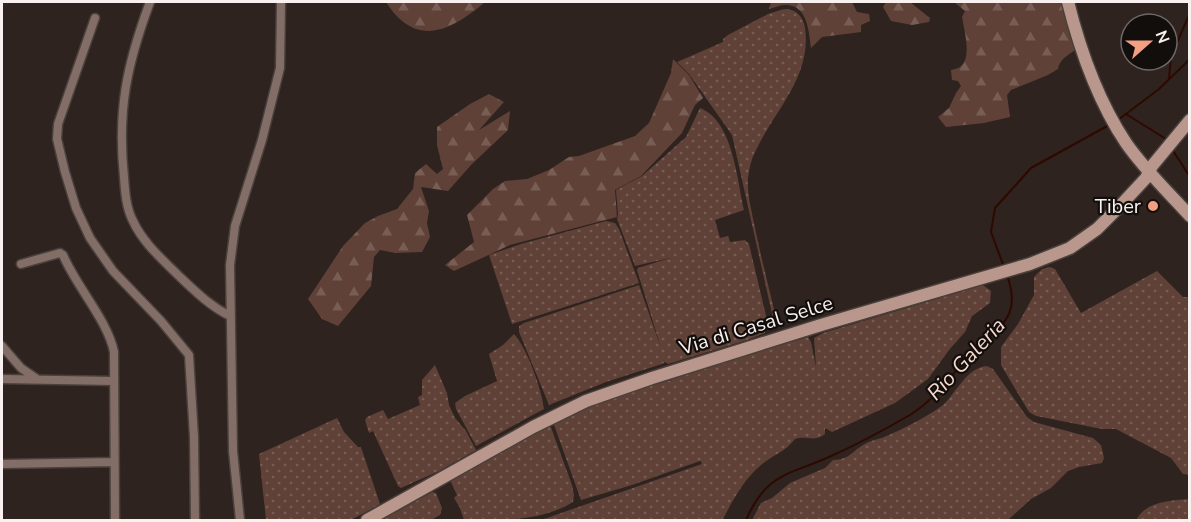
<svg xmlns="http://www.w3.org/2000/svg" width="1191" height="522" font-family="'Nunito Sans',sans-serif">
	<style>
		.grass { fill: url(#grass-dots) }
		.forest { fill: url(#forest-firs) }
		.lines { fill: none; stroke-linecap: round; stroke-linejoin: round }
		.stream { stroke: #2e0900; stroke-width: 2 }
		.street-casing { stroke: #4a403c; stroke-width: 11 }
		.secondary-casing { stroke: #4a403c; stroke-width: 15 }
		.street { stroke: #836e67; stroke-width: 8 }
		.secondary { stroke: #b9978c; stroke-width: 12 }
		.poi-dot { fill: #f39f82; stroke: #120e0c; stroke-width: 2 }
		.labels { text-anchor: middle; stroke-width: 4.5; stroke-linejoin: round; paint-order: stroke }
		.poi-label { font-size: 20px; fill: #f9f1ef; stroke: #120e0c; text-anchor: end }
		.street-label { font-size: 20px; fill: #f9f1ef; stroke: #120e0c }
		.water-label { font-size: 21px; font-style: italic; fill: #f8d9ce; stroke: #120e0c }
	</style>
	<defs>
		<pattern id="grass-dots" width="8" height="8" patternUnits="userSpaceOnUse" patternTransform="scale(1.5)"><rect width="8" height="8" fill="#5f4137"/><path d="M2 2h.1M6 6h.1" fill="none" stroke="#775d54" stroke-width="1.8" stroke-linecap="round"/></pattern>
		<pattern id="forest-firs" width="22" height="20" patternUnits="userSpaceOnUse" patternTransform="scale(1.5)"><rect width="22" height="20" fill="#5f4137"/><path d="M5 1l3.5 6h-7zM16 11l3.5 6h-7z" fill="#775d54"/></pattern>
	</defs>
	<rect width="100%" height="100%" fill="#2e231f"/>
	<path class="grass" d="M784,9c12,0 19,7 21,19 7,49 -31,83 -50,124 -4,8 -6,17 -7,26 -1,15 3,31 6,45 7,35 16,69 24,103l-3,1 -43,-192 -43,-61 -12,-12 46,-20v-3l5,-4 40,-21z
		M700,108c33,13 37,71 44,102l-29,10 5,18 8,-2 2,6 15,-2 4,4 18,76 -2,13 -18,7 -79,24 -3,-2 -3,2 -56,18 -57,23 -30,-73v-6l5,-3 115,-38 22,63 -24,-78 1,-2 32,-10 -35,8 -18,-47 1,-4 -2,-25 26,-14 44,-39z
		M606,221l9,2 4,6 20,54 -127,41 -23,-69 32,-11z
		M1050,267l5,2 26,44 76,-42 26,26h6v178l-6,-1 -12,-16 -55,-29h-14l-66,-13 -7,-4 -28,-47v-18l17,-23 16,-29v-18l8,-8z
		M983,285l8,6 -1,12 -18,13 -7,16 -16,18 -21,29 -33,24 -63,29 -7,-4v6c-11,9 -19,1 -30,5 -11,14 -21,15 -34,26 -17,14 -28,35 -38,54l-182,1 161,-56 -2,-4v1l-68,24 -51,15 -27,-75 1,-3 28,-14 49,-18 40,-10v-4l136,-39 3,5 5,25 -2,-29 9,-5z
		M514,334c13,14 28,56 30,75l-68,37 -20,-37 -1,-6 10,-7 32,-15 -8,-27 14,-9z
		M435,365l12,28 2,12 6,13 11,13 10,19 -37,21 -38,17 -3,-2 -25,-55 -4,2 -4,-13 2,-3 16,-7 5,9 32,-14 -2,-8 4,-2v-15z
		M987,366l6,3 34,48 7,5 59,16 8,7 3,13 -2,5 -23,4 -11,4 -17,17 -20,11 -23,21h-256l9,-17 11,-5 18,-15 35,-15 8,-8c18,0 21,-12 36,-18 4,-2 9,-3 13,-4 17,-7 47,-22 61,-33 14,-13 23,-37 44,-39z
		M337,418l7,14 14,15h3l19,57 -29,16h-85l-7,-66z
		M549,422l23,63 2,10 -1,7c-32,20 -73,18 -109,18l-4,-12 -6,-10 3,-3 -8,-17z
		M432,492l4,1 6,15 -2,7 -9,5h-49z
		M1189,499v21h-53c11,-19 32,-19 53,-21z"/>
	<path class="forest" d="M386,2h99c-34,29 -69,47 -99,0z
		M771,2h81l5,10 12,2 1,7 -9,4v7l-39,5 -11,11c-2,-15 -3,-41 -23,-43 -5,-1 -14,3 -19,4z
		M886,2h24l20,16 -1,4 -17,3 -21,-4 -8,-14z
		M954,2h110l3,21 9,26c-8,7 -16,9 -18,20l-10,6 -37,15 -4,5 3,22 -26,6 -38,4 -8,-10 11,-9 7,-15 5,-7 -3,-5 -6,-1 -1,-10c3,-1 7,-1 10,-4 11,-9 3,-37 1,-49l3,-6z
		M673,59l16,16 14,23 -8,7 -13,28 -41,43 -26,14 2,27 -107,28 -56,26 -9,-6 29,-23 -7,-27 26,-26 12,-8 22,-2 22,-9 20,-13 10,-1 56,-20 14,-13 22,-50z
		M489,94l15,8 -25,28 31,-19 -2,19 -37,35 -23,26 -27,-4 8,24 -2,12 3,14 -8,15 -27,1 -15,-3 -6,7 -3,29 -33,40 -16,-7 -14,-20 35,-53 22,-23 13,-7 19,-7 16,-20 2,-16 11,-9 11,10 6,-5 -6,-24v-18l33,-23z"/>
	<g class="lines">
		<path class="stream" d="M1169,79l2,-23 19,-43
			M1126,114l40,25
			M1118,120l41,-31 31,-30
			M1172,149l18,28
			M1004,267l-13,-35 4,-24 36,-40 78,-43
			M746,520c21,-47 40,-44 83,-63 27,-12 55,-27 81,-42 27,-17 42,-42 64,-64 27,-26 48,-34 33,-76"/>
		<g class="street-casing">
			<path id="street" d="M150,2c-23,62 -33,108 -26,175 1,14 2,31 9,44 10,22 30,39 47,56 16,15 30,29 50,39
				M95,18l-37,106 -1,15 8,33 11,36 14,30 23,33 48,50 28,34 5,82 1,83
				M21,264l39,-11 3,2c13,31 45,66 51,97l1,168
				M2,346l19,22 16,11
				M2,379l111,2
				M2,464l112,-2
				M240,520l-7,-69 -3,-186 5,-39 27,-86 18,-72 1,-66"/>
		</g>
		<g class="secondary-casing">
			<path id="secondary" d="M1068,2c12,48 30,99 58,141 18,26 42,49 64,73
				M367,520l166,-93 53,-26 66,-23 169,-53 209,-61 40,-16 27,-19 22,-22 27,-29 6,-12 38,-46"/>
		</g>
		<use href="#street" class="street"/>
		<use href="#secondary" class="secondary"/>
	</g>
	<circle class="poi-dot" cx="1153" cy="206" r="6"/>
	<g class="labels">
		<g class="poi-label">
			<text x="1141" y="213">Tiber</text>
		</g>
		<g class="street-label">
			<text transform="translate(756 325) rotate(-17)" y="7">Via di Casal Selce</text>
		</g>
		<g class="water-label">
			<text transform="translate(966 359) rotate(-47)" y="7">Rio Galeria</text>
		</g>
	</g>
	<rect width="1191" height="522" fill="none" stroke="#f9f1ef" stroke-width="6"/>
	<g transform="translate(1149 42) rotate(69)"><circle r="28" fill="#120e0c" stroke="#6e6967" stroke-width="1.5"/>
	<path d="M0-4.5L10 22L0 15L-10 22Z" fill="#f39f82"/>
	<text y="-9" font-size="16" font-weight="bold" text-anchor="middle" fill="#f9f1ef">N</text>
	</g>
</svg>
